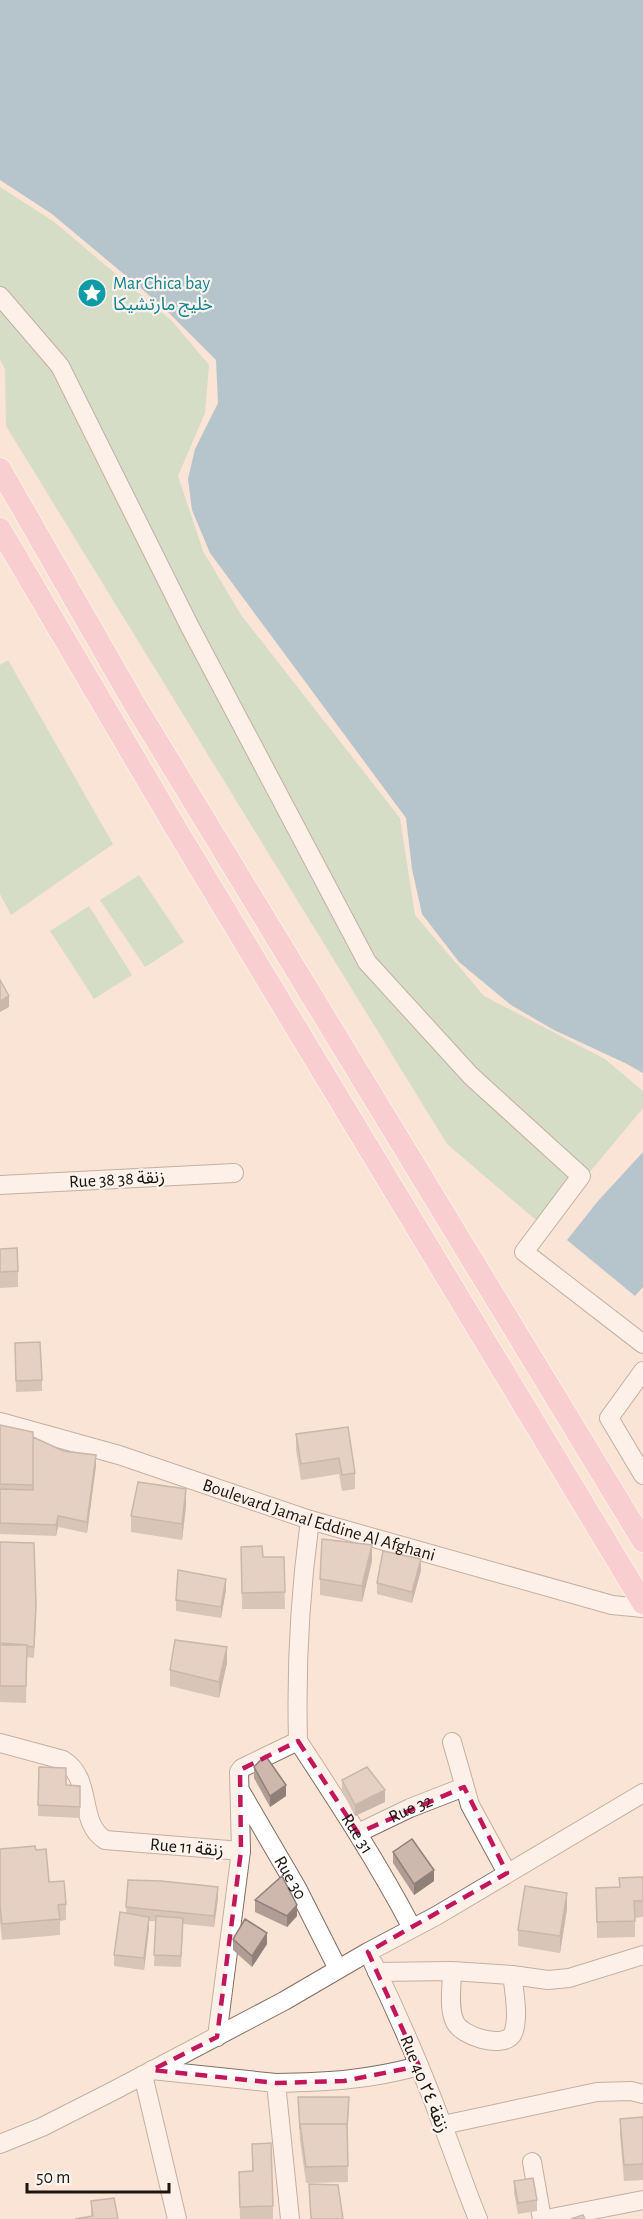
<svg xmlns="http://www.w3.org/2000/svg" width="643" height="2219" font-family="'Alegreya Sans','Noto Sans Arabic',sans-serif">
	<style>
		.green { fill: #abd5b7 }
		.water { fill: #659dbe }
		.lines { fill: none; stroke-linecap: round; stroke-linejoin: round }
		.minor-casing { stroke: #826f62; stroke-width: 20 }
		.major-casing { stroke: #fff; stroke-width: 24 }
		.minor { stroke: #fff; stroke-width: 18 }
		.major { stroke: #f8b4ca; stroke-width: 22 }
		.wall { fill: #b19d95 }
		.shaded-wall { fill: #908079 }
		.building { fill: #ceb7ad; stroke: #908079; stroke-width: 1.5 }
		.marked { fill: none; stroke: #c2185b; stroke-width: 4.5; stroke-dasharray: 12 8; stroke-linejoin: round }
		.labels { text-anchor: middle; stroke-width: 4.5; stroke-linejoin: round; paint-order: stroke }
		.culture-label { font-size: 18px; fill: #0d838f; stroke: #fdf4ee; text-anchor: start }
		.street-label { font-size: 18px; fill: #1c1510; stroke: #fdf4ee }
	</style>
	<rect width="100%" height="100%" fill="#f9e4d5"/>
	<path class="green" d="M0,187l53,34 119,100 37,44 -4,48 -27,63 25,75 38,64 159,203 15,97 69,81 121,63 38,32v17l-99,119 -97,-83 -441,-718 -1,-57 -5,-9z
		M8,660l105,184 -102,71 -11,-21v-229z
		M139,875l45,67 -39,25 -45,-67z
		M89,906l43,69 -38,24 -44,-68z"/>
	<path class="water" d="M0,0h643v1073l-18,-10 -71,-33 -43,-25 -52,-43 -37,-48 -10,-45 -6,-51 -196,-265 -18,-43 -4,-31 7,-30 23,-46 -2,-43 -54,-54 -110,-92 -52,-34z
		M643,1152v135l-8,9 -68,-56 31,-39z"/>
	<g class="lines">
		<g class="minor-casing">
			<g id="minor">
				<path d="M0,296l60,70 130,261 177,335 104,114 110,100 -57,76 119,92"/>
				<path d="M0,1185l234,-12"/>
				<path d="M643,1371l-34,47 34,57"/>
				<path id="s1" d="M0,1422l119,33 191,65 302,85 31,3"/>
				<path d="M298,1741c-2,-74 2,-148 12,-221"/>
				<path id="s2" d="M298,1741c40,61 80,122 114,187"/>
				<path d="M452,1742l18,63 37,68"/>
				<path d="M0,1743l63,17c31,19 14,62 42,80l136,11"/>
				<path id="s3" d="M241,1792l56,96 41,81"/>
				<path id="s4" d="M358,1833l52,-25 54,-21"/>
				<path d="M373,1963c25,52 49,107 69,161 13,32 23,64 36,95"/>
				<path d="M377,1972l75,-1 60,4c2,14 8,47 0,60 -10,14 -51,1 -57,-13 -7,-14 -3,-36 -3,-51"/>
				<path d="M512,1975l36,5 21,-2 74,-23"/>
				<path d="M217,2037l24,-186 -2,-79 3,-4 56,-27"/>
				<path d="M152,2070l124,13"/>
				<path d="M143,2075l34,144"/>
				<path d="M443,2125l154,-33 34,-1 12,3"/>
				<path d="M0,2144l42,-17 73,-37 169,-89 84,-49 68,-36 207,-123"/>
				<path d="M532,2162l10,57"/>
				<path d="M290,2219l-14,-136c52,-1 92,-3 143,-17"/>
				<path d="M546,2219l97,-19"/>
			</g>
		</g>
		<g class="major-casing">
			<path id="major" d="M0,469l135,236 508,836
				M0,529l175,298 468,776"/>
		</g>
		<use href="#minor" class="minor"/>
		<use href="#major" class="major"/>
	</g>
	<path class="wall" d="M0,1249l18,22v16l-18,1z
		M15,1343l27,37v11l-26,1z
		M0,1425l33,12 63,29 -9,67 -29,-6 -2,9 -56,-2z
		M348,1427l7,46v16l-13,2 -3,-17 -38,6 -5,-30v-16z
		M186,1506l-4,34 -51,-8v-16z
		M0,1542l36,74 -2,42 -7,-1 -1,46 -26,-1z
		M241,1547l22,10h21l1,52h-43z
		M372,1561l-10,41 -42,-7v-16z
		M421,1570l-9,33 -35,-9v-11z
		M226,1590l-5,28 -45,-7v-11z
		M227,1663l-8,35 -49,-12v-16z
		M254,1767l32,29 -16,11 -16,-29z
		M342,1780l43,22 -30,14 -13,-25z
		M66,1785l14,1v32l-42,-2v-11z
		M0,1849l36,1 13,32 17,22v16l-6,1v14l-58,5 -2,-18z
		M393,1852l41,29 -20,14 -21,-32z
		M643,1877v40l-8,1v19l-38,1 -1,-50 23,-1z
		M128,1880l90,18 -4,29 -31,-3 -2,43 -27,-1 2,-45h-7v7l-5,42 -30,-4v-11l12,-42z
		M255,1900l42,16 -10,11 -32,-15z
		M567,1909l-7,44 -42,-7v-16z
		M233,1939l34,5 -15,23 -19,-17z
		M298,2097l51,11 -2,29 1,45 -42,1 -6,-43z
		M643,2117v63l-19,1 -4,-46v-16z
		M252,2144l21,62v13h-33l-1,-47 13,-1z
		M514,2181l23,19v11l-19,3 -4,-21z
		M91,2201l27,18 -27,-3z"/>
	<path class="shaded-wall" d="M9,996v11l-9,5v-11z
		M96,1455v11l-9,67v-11z
		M186,1489v17l-4,34v-16z
		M58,1516v11l-2,9v-11z
		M372,1545v16l-10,41v-16z
		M421,1559v11l-9,33v-11z
		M226,1579v11l-5,28v-11z
		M227,1647v16l-8,35v-16z
		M286,1785v11l-16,11v-11z
		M385,1790v12l-30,14v-11z
		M434,1870v11l-20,14v-11z
		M218,1887v11l-4,29v-11z
		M567,1893v16l-7,44v-17z
		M297,1905v11l-10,11v-11z
		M149,1917v11l-5,42v-12z
		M267,1933v11l-15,23v-11z"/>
	<path class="building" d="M0,980l9,16 -9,5z
		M17,1248l1,23 -18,1v-23z
		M40,1342l2,38 -26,1 -1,-38z
		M0,1425l33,7v53l-33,-1z
		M348,1427l7,46 -13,2 -3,-17 -38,6 -5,-30z
		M33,1437l30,14 33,4 -9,67 -29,-6 -2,9 -56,-2v-34l33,1z
		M138,1482l48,7 -4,35 -51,-8z
		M322,1539l50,6 -10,41 -42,-7z
		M0,1542l34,1 2,62 -2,42 -7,-1v-1l-27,-2z
		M262,1546l1,11h21l1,35 -43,1 -1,-46z
		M383,1551l38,8 -9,33 -35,-9z
		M178,1570l48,9 -5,28 -45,-7z
		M175,1640l52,7 -8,35 -49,-12z
		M0,1645h27l-1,41h-26z
		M265,1755l21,30 -16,11 -16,-29z
		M39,1767l27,1v17l14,1v21l-42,-2z
		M367,1767l18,23 -30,15 -13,-25z
		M412,1839l22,31 -20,14 -21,-32z
		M35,1846l1,4 10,-1 3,33 15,-1 2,23 -8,1 2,14 -58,5 -2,-18v-57z
		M282,1876l15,29 -10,11 -32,-16z
		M643,1877v24h-9l1,20 -38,1 -1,-34 24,-1 -1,-9z
		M128,1880l33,1 57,6 -4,29 -88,-9z
		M525,1886l42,7 -7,43 -42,-6z
		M120,1912l29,5 -5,41 -30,-3z
		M156,1916l27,2 -2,38 -27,-1z
		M245,1919l22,14 -15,23 -19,-17z
		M298,2097h51l-2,31v-4h-47v5z
		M643,2117v47l-19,1 -4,-46z
		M300,2124h47l1,42 -42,1z
		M271,2143l2,63 -33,1 -1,-35 14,-1 -1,-27z
		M533,2178l4,22 -19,3 -4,-22z
		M309,2184l29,1 5,34h-32z
		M114,2198l4,21h-43l18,-3 -2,-15z
		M583,2215l2,4h-14z"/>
	<path d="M0 0H643V2219H0ZM298,1741l60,92 106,-46 43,86 -139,79 51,114 -75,15 -68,2 -124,-13 65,-33 24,-186 -1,-81z" fill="#f9e4d5" fill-opacity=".55" fill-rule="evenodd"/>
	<path class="marked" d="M298,1741l60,92 106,-46 43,86 -139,79 51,114 -75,15 -68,2 -124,-13 65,-33 24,-186 -1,-81z"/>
	<defs>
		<g id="sight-disc" transform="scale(1.5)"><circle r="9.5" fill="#0f9aa8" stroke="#fdf4ee"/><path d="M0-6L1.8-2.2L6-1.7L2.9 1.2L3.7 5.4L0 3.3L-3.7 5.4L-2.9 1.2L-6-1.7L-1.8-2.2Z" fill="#fff"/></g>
	</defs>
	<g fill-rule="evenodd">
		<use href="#sight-disc" x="92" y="293"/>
	</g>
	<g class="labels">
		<g class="culture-label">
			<text x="113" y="289">Mar Chica bay<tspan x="113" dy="21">خليج مارتشيكا</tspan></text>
		</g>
		<g class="street-label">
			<text transform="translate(117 1179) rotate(-3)" y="6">Rue 38 زنقة 38</text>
			<text dy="6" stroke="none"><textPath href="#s1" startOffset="334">Boulevard Jamal Eddine Al Afghani</textPath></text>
			<text dy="6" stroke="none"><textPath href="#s4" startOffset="58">Rue 32</textPath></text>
			<text dy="6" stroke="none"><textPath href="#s2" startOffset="110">Rue 31</textPath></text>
			<text transform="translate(187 1847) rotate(5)" y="6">Rue 11 زنقة</text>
			<text dy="6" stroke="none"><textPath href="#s3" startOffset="99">Rue 30</textPath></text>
			<text transform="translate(425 2084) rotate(68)" y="6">Rue 40 زنقة ٢٤</text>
		</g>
	</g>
	<path d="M27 2183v9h142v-9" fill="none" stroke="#1c1510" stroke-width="3"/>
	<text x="36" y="2183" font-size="18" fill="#1c1510" stroke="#fdf4ee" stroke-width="4.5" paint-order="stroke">50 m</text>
</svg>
